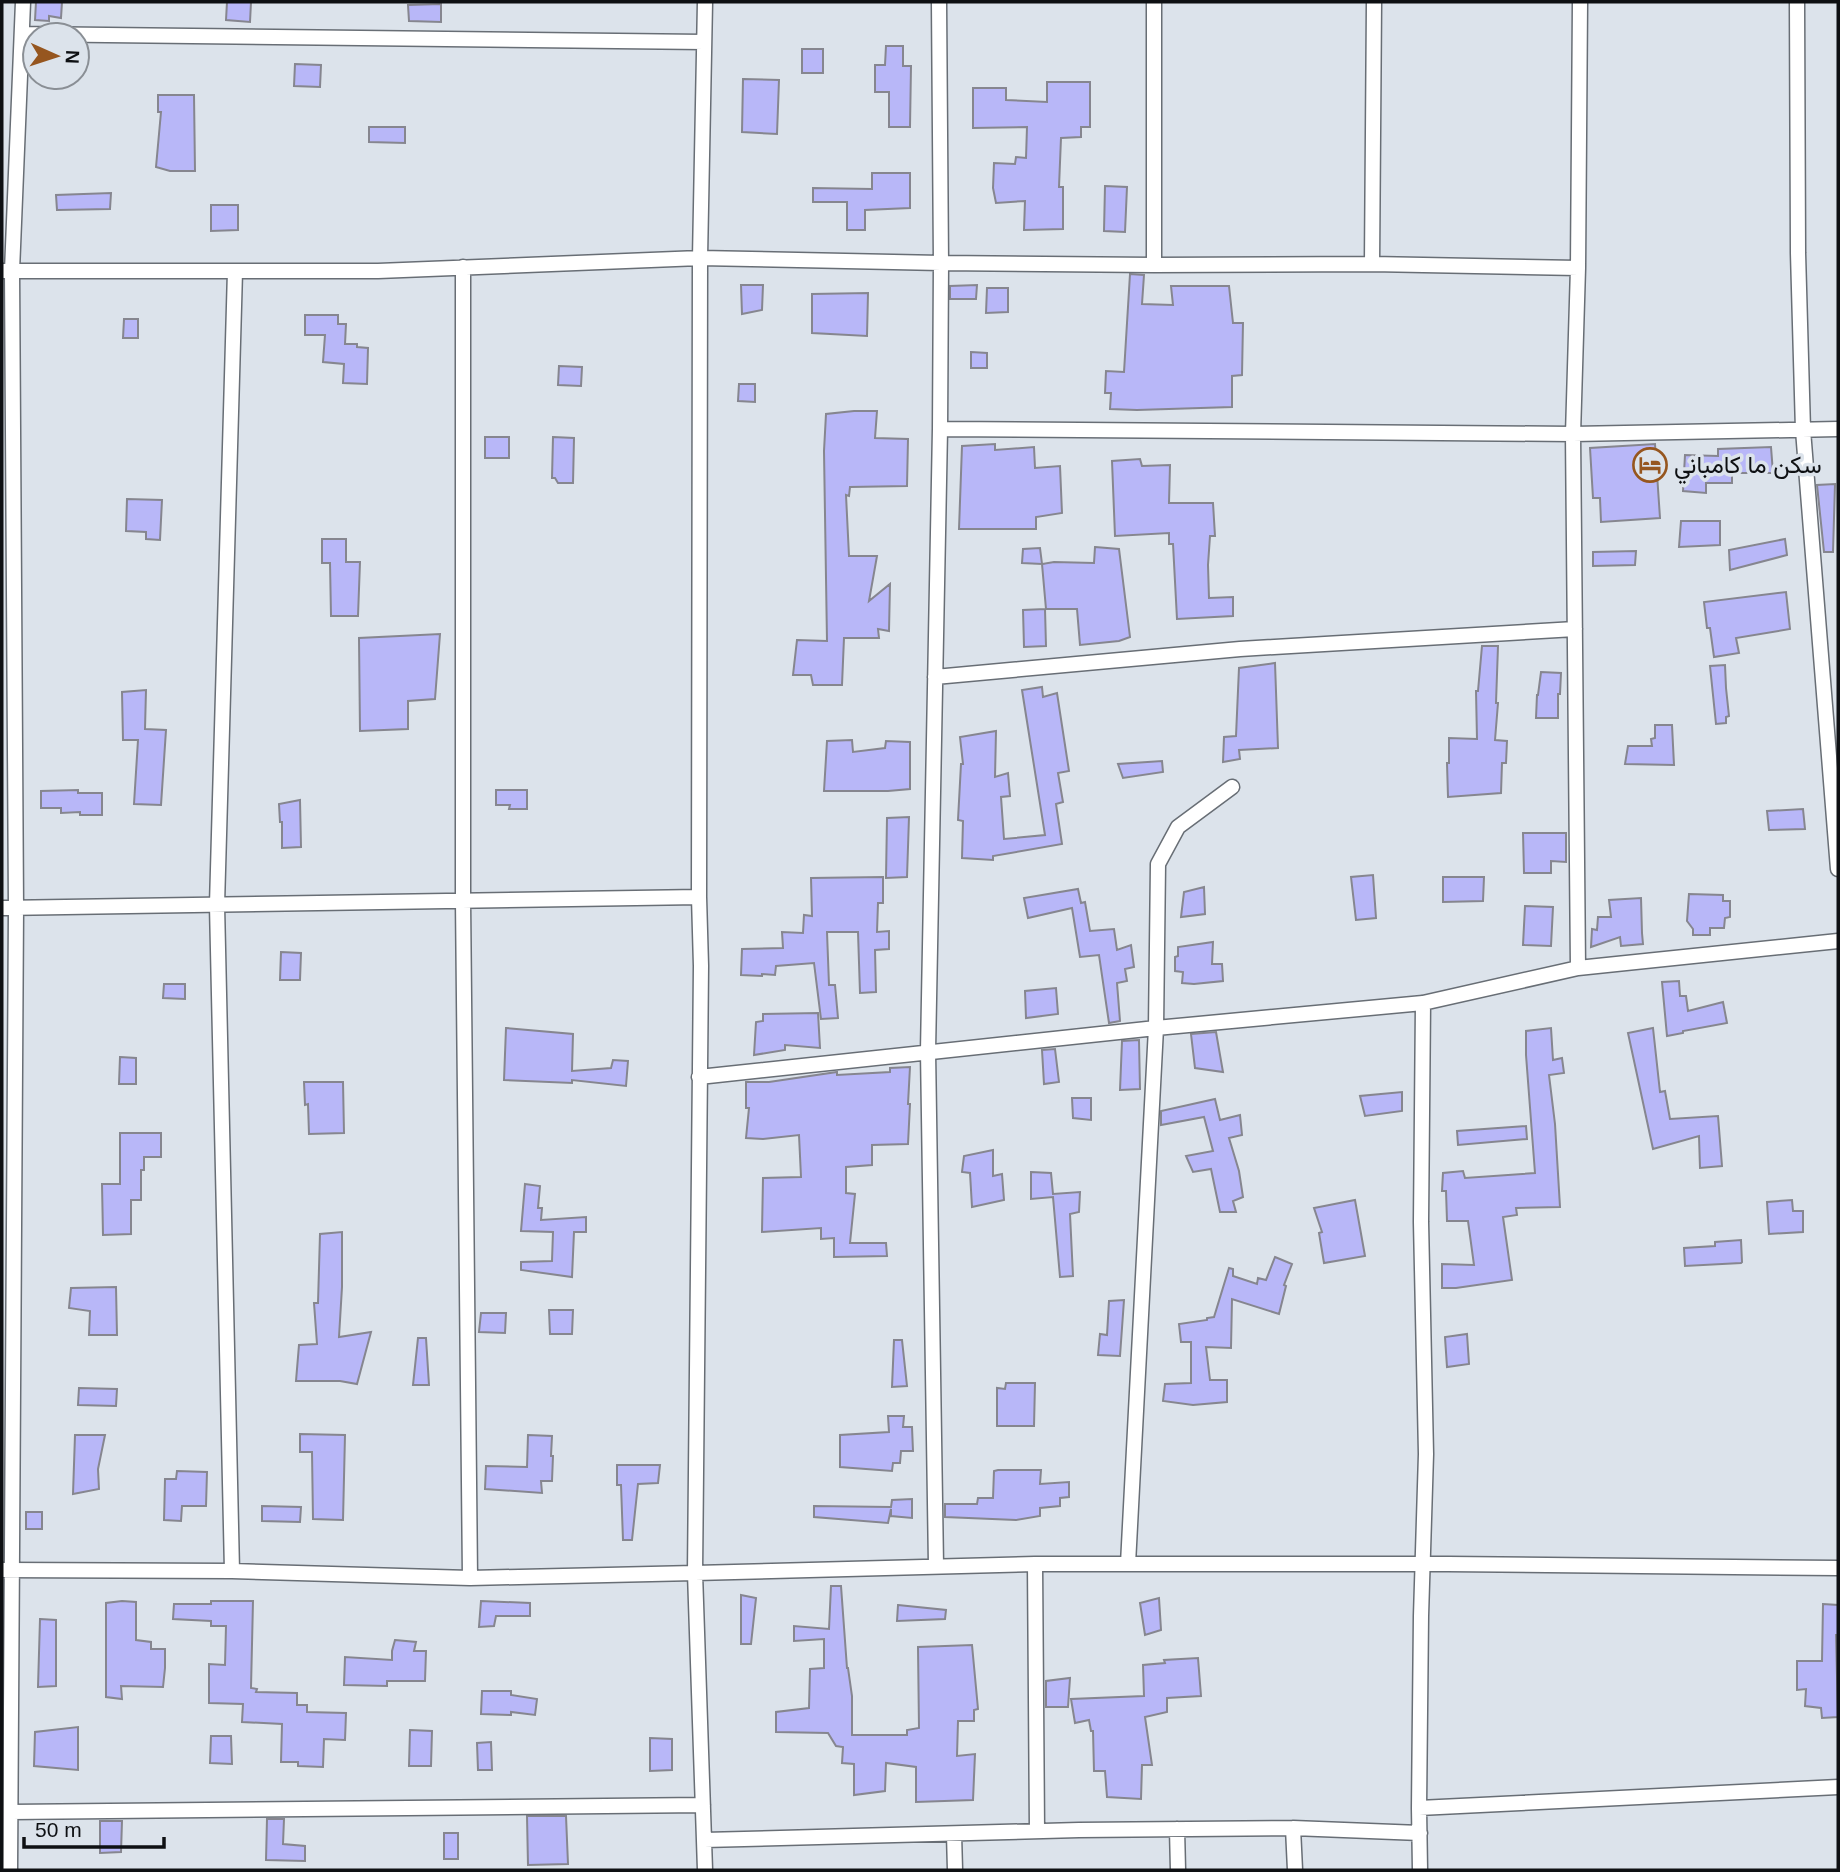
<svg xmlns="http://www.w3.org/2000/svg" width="1840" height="1872" font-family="Helvetica,Vazirmatn,sans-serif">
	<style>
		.building { fill: #b8b7f8; stroke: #86868f; stroke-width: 2 }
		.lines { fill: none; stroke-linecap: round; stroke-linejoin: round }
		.street-casing { stroke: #686e75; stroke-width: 17 }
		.street { stroke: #fff; stroke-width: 14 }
		.labels { text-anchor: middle; stroke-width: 7; stroke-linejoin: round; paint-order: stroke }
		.poi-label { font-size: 24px; fill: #0e1013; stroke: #dce3eb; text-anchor: start }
	</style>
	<rect width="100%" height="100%" fill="#dce3eb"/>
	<path class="building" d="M36,2h26l-1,16 -12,-2v5l-14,-1z
		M227,2h24l-1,20 -24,-2z
		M441,4v18l-32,-1 -1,-16z
		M886,46h17v20h8l-1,61h-21v-35h-14v-27h10z
		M802,49h21v24h-21z
		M295,64l26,1 -1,22 -26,-1z
		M743,79l36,1 -2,54 -35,-2z
		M1047,82h43v45h-9v10l-20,1 -2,49h4v42l-39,1 1,-29 -29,2 -3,-15 1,-25 21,1 1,-7 10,1 1,-31 -54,1v-40h33v12l41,2z
		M158,95h36l1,76h-25l-14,-4 5,-55h-3z
		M369,127h36v16l-36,-1z
		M872,173h38v35l-45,2v20h-18v-28h-34v-14l59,1z
		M1105,186l22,1 -2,45 -21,-1z
		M111,193l-1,16 -53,1 -1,-15z
		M211,205h27v25l-27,1z
		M1130,274l14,1 -2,29 31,1 -2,-19h58l4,37h10l-1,52 -10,1v31l-95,3 -27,-1 1,-16h-6l1,-22 18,1z
		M741,285h22l-1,25 -20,4z
		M977,285l-1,14h-26v-13z
		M987,288h21v24l-22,1z
		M868,293l-1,43 -55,-3v-39z
		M305,315h33v9h8l-1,20h12v3l11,1 -1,36 -24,-1 1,-19 -21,-2 2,-27h-20z
		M124,319h14v19h-15z
		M971,352l16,1v15h-16z
		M559,366l23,1 -1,19 -23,-1z
		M739,384h16v18l-17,-1z
		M854,411h23l-2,27 33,1 -1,47 -57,1 -1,9 -3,-1 3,61h28l-8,45 21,-17 -1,47 -11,-2 1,9h-35l-2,47h-29l-2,-10h-18l4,-35 30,1 -3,-190 2,-37z
		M485,437h24v21h-24z
		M553,437l21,1 -1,45h-15l-3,-5h-3z
		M995,444v6l39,-3 1,21 25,-2 2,47 -26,4v12h-77l3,-83z
		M1655,444l5,74 -59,4 -1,-24h-7l-3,-50z
		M1771,447l2,26h-41v10h-26v10l-23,-2 2,-36 33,1v-7z
		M1140,459l2,7 28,-1 -1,38h44l2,33h-5l-2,29 1,33 24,-1v19l-56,3 -4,-75h-4v-11l-54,3 -3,-75z
		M1835,484l-2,68h-9l-7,-67z
		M127,499l35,1 -2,40 -14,-1v-7l-20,-1z
		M1681,521h39v24l-41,2z
		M322,539h24v23h14l-2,54h-27l-1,-53h-8z
		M1785,539l2,16 -57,15 -1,-20z
		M1095,547l24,2 11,88 -11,4 -39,4 -3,-36h-31l-4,-45 12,-2 40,1z
		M1040,548l2,16 -20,-1 1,-14z
		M1636,551l-1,14 -42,1v-14z
		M1786,592l4,37 -54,9 3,15 -25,4 -4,-29h-3l-3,-26z
		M1045,609l1,37 -22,1 -1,-37z
		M440,634l-5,65 -27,2v28l-48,2 -1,-93z
		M1482,646h16l-2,57h2l-3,37 12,1 -1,22h-4l-1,30 -53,4 -1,-34h2v-25l28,1 -1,-48h2z
		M1275,663l3,85 -39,2 1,9 -17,3 1,-25 12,-1 3,-68z
		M1725,665l1,23 3,28 -3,1v6l-10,1 -6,-58z
		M1541,672l20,1 -1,21h-2v24h-22l1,-23h1z
		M1042,687l1,10 14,-4 12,78 -11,2 5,29 -7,2 6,40 -69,12v4l-31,-2 1,-37 -5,-1 3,-56h2l-3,-27 36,-6 -1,46 13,-4 2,23 -9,1 3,42 41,-4 -23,-145z
		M146,690l-1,39 21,1 -5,75 -27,-1 4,-64h-15l-1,-48z
		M1655,725h17l2,40 -49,-1 3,-18h24l-1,-7 4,-1z
		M852,740l1,12 32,-4 1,-7 24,1v47l-22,2h-64l3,-50z
		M1162,761l1,11 -40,6 -5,-14z
		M78,790v3h24v22h-22v-3l-19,1v-5h-20v-17z
		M496,790h31v19h-18l1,-4h-14z
		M300,800l1,47 -19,1v-26h-2l-1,-18z
		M1803,809l2,20 -36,1 -2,-19z
		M909,817l-2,60 -21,1 1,-60z
		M1523,833h43v29l-15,-1v12h-27z
		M1373,875l3,43 -20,2 -5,-43z
		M883,877v26h-5l-1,29 12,-1v18l-14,1 1,42 -16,1 -2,-61h-31l2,53h6l3,33 -17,1 -7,-56 -38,3 -1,9 -13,-1v2l-21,-1 1,-26 41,-1 -1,-16 21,1 1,-18 8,1 -1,-38z
		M1443,877h41l-1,24 -40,1z
		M1204,887l1,27 -24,3 3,-25z
		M1078,889l3,14 4,-1 5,29 24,-2 3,21 14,-5 3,22 -9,2 2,12 -10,2 3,38 -11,2 -10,-68 -19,2 -8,-49 -44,10 -4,-20z
		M1689,894l34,1v6h7v16l-5,1 -1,10h-14v7h-17v-6l-6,-8z
		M1641,898l1,35 1,11 -22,2 -1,-9 -29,10 1,-18 5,1 1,-13h13l-2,-17z
		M1525,906l28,1 -2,39 -28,-1z
		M1213,942l-1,22h10l1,17 -29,3 -12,-1 1,-11 -8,-1v-14l3,-1v-9z
		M281,952l20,1 -1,27h-20z
		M1679,981l1,15h6l2,15 35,-9 4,21 -44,8v2l-16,3 -5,-54z
		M164,984h21v15l-22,-1z
		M1056,988l2,26 -32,4 -1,-27z
		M818,1013l2,35 -35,-3v5l-31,5 2,-33 7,-1v-7z
		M506,1028l67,6 -1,37 39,-3 2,-8 15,1 -2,25 -54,-6v3l-68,-3z
		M1551,1028l2,32 9,-2 2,15 -15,2 6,49 5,83 -44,1 1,7 -14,2 9,63 -56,8h-14v-24l32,1 -6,-44h-21l-1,-30h-4l1,-18 20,-2 2,7 70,-5 -9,-118v-24z
		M1653,1028l7,64 5,-1 5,28 48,-3 4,50 -22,2 -1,-32 -46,13 -25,-116z
		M1216,1032l7,40 -28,-4 -4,-34z
		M1139,1040l1,49 -20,1 2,-49z
		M1055,1049l4,33 -15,2 -2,-34z
		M120,1057l16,1v26h-17z
		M910,1067l-2,37h2l-2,40 -36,1v20l-26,2v26l9,1 -5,49h36l1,13 -53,1v-19l-13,1v-11l-59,4 1,-54 38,-1 -2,-42 -36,4 -17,-1 3,-30h-3v-26h23l68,-10v3l53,-3v-4z
		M304,1082h39l1,51 -35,1 -1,-30 -3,1z
		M1402,1092v19l-37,5 -5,-20z
		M1072,1098h19v22l-18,-2z
		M1215,1099l5,21 20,-5 2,20 -13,3 10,33 4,26 -10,4 3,11h-16l-9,-43 -18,3 -7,-16 27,-5 -9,-34 -43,8v-14z
		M1526,1126l1,13 -69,6 -1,-14z
		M120,1133h41v24h-17v13h-3v30h-10v34l-28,1 -1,-51h18z
		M993,1150v26l9,-2 2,26 -32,7 -2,-34 -8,-1 2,-16z
		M1031,1172l20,1 2,21 27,-2 -1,20 -9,2 3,62 -13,1 -7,-80 -22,2z
		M525,1184l15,2 -2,22h4l-1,12 45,-3v15h-12l-2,45 -51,-7v-8l31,-1 1,-29 -32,-1z
		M1355,1200l10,56 -41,7 -5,-30 3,-1 -8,-24z
		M1792,1200l1,11h10v21l-34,2 -2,-32z
		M342,1232v55l-3,50 32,-5 -14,52 -17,-3h-44l3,-36 18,-1 -3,-41h4l2,-69z
		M1741,1240l1,22 -1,1 -56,3 -1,-18 31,-2v-4z
		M1275,1257l17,7 -8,21 2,1 -7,28 -47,-15 -1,49 -25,-1 4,33h17v22l-34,3 -30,-4 2,-17 26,-1v-41h-10l-2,-18 28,-4v-2l7,-1 15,-49 4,1v7l24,8 1,-6 8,2z
		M116,1287l1,48h-28l1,-24 -21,-3 2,-20z
		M1124,1300l-4,56 -22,-1 2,-21 7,1 2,-34z
		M549,1310h24l-1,24h-22z
		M481,1313h25l-1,20 -26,-1z
		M1467,1334l2,30 -22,3 -2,-30z
		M418,1338h8l3,47h-16z
		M894,1340h8l5,46 -15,1z
		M1006,1383h29l-1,43h-37v-38l8,1z
		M79,1388l38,1 -1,17 -38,-1z
		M888,1416h16l-1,11h9l1,24h-12l-1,12h-7l-1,8 -52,-4v-32l49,-3z
		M300,1434l45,1 -2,85 -30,-1 -1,-67h-12z
		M75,1435h30l-7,34 1,20 -26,5z
		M528,1435l24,1 -1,20h2l-1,25h-11l1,12 -57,-4 1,-23 41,1z
		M617,1465h43l-2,18 -20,1 -6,56h-9l-2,-55h-4z
		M998,1470h43l-1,14 29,-2v15l-9,1v8l-20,2v8l-24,4 -71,-3v-13h32l1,-6h15l1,-27z
		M177,1471l30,1 -1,34h-24l-1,15 -17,-1 1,-41h11z
		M912,1499v19l-21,-2v-7l-3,14 -74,-6v-11l77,1 1,-7z
		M262,1506l39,1 -1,15 -38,-1z
		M26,1512h16v17h-16z
		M831,1586h10l6,82h1l4,28v39h55v-5l12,-2 -1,-81 54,-2 6,64 -4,1v11h-16l-1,35 18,-2 -2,46 -57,2v-35l-30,-4 -1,28 -31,4v-31l-12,-1 1,-16 -7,-1 -8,-13 -52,-1v-20l33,-4 1,-39 14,-1v-29l-30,2v-15l35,3z
		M741,1595l15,3 -5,46h-10z
		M1159,1598l2,32 -16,5 -5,-32z
		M122,1601l14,1v38l15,2v7h14v19l-2,19 -42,-1 1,13 -16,-2v-94z
		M211,1601h42l-2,87 6,1 -1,3 41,1v12h10v7l39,1 -1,27 -21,-1 -1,28 -25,-1v-4h-17l1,-38 -40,-2 1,-18 -34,-1v-39l16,1 1,-39h-15v-5l-38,-2 1,-15h37z
		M481,1601l49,2v13h-34l-2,10 -15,1z
		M1823,1604l15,1v30h-2l2,82 -16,1 -1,-10 -16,-2 1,-17 -9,1v-29h25z
		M898,1605l48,5 -1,9 -48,2z
		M40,1619l16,1v66l-18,1z
		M395,1640l21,2 -2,9h12l-1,30h-38v5l-43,-1 1,-28 47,3v-9z
		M1198,1658l3,38 -34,2v14l-22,5 7,48h-10l-1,34 -34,-2 -2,-26h-11l-1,-40h-2l-2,-11 -14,3 -4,-24 73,-3 -1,-31 22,-2 -1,-3z
		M1070,1678l-2,29h-22v-26z
		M482,1691h29v4l26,4 -2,16 -24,-3v3l-30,-1z
		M78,1727v43l-44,-4 1,-34z
		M410,1730l22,1 -1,35h-22z
		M211,1736h20l1,28 -22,-1z
		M650,1738l22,1v31l-22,1z
		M491,1742l1,28h-14l-1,-27z
		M527,1816h39l2,48 -40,1z
		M267,1819h17l-1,25 22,2v15l-39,-1z
		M100,1821h22l-1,31 -21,1z
		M444,1833h14v26h-14z"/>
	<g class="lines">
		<g class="street-casing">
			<path id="street" d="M705,2l-5,256 -1,639 2,69 -6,607 10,297
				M1797,2l1,251 5,177 35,439
				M22,34l682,8
				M1372,264l2,-262
				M1154,265v-263
				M463,267v634l7,677
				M2,271h376l322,-13 241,5 213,2 218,-1 206,4
				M940,429l633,5 265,-5
				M935,677l305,-28 335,-20
				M2,908l697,-11
				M1578,968l-5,-534 5,-166 2,-266
				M699,1077l457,-49 267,-25 155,-35 260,-27
				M1035,1564l2,267
				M1128,1564l28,-536 2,-164 20,-37 54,-40
				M936,1566l-8,-515 12,-622 1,-166 -2,-261
				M2,1570l230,1 238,7 225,-5 340,-9h413l390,4
				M232,1571l-15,-666 18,-634
				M1419,1808l419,-21
				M11,1812l692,-7
				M1293,1828l2,42
				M1177,1829l1,41
				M954,1834l1,36
				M704,1840l375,-10 214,-2 127,5
				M10,1870l6,-962 -4,-637 11,-269
				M1420,1870l-1,-62 2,-192 5,-162 -5,-232 2,-219"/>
		</g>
		<use href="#street" class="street"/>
	</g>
	<defs>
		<g id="hotel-ring" transform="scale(1.75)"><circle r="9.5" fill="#dce3eb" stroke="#96561f" stroke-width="1.5"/><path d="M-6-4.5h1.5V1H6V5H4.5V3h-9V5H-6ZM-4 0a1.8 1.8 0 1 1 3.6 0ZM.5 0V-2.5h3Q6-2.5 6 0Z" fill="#96561f"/></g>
	</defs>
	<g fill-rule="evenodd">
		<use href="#hotel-ring" x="1650" y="465"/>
	</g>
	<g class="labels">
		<g class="poi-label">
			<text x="1674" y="473">سكن ما كامباني</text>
		</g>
	</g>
	<rect width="1840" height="1872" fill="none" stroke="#0e1013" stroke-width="7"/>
	<g transform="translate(56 56) rotate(93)"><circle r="33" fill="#dce3eb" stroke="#8a8f95" stroke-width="2"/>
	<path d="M0-5L12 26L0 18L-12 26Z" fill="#96561f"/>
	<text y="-10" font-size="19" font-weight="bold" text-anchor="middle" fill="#0e1013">N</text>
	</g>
	<path d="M24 1837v10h140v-10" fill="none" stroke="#0e1013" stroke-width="3.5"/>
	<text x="35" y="1837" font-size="21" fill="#0e1013" stroke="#dce3eb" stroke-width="5" paint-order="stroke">50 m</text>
</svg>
